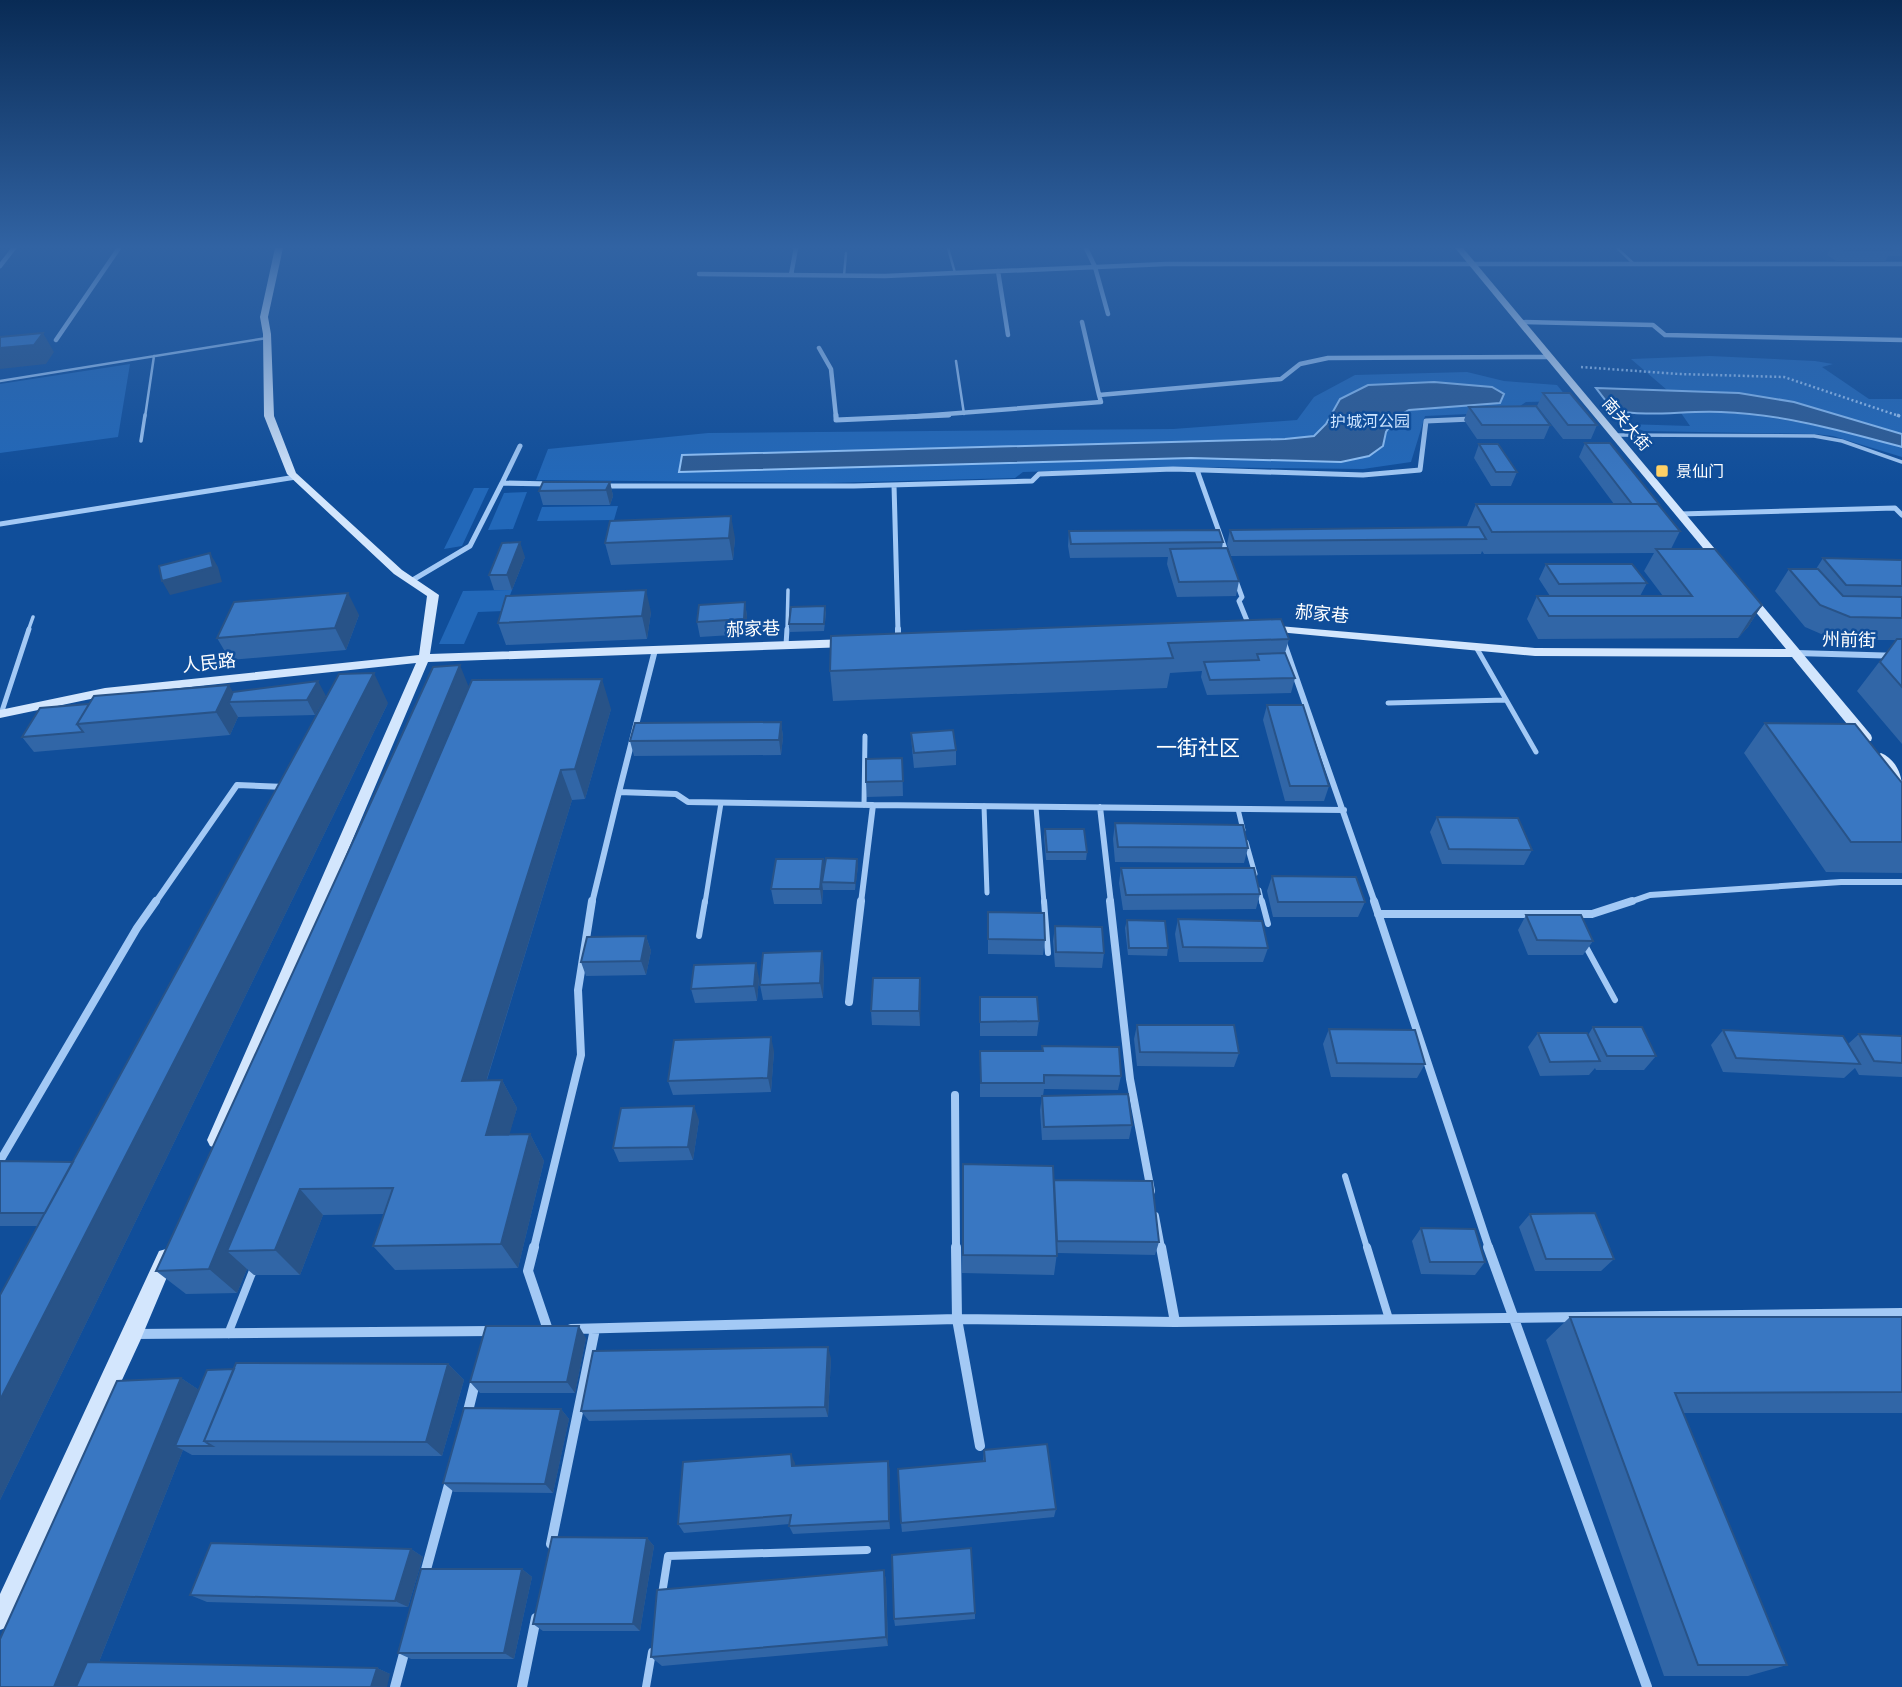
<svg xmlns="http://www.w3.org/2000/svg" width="1902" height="1687" font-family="'Open Sans','Noto Sans SC',sans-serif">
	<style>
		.green { fill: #2268b9 }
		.water { fill: #2e5b93; stroke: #94c4f8; stroke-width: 2 }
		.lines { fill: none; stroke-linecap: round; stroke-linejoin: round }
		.path-far1 { stroke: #a3c9f5; stroke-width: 2.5; stroke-dasharray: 2 2.5; stroke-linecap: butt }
		.path { stroke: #a3c9f5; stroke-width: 3.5; stroke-dasharray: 2.5 3.5; stroke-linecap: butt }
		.lane-far4 { stroke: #a3c9f5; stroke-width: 2.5 }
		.lane-far3 { stroke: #a3c9f5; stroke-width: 3.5 }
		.lane-far2 { stroke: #a3c9f5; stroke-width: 5 }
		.lane-far1 { stroke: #a3c9f5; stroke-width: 6 }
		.lane { stroke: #a3c9f5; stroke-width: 8 }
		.street-far4 { stroke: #a3c9f5; stroke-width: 4.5 }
		.street-far3 { stroke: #a3c9f5; stroke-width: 5 }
		.street-far2 { stroke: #a3c9f5; stroke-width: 6 }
		.street-far1 { stroke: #a3c9f5; stroke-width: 8 }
		.street { stroke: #a3c9f5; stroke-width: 10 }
		.secondary { fill: #d3e6fd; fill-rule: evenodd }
		.wall { fill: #3166a7 }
		.shaded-wall { fill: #285388 }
		.building { fill: #3977c2; stroke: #285388; stroke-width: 2 }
		.poi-dot { fill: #ffd166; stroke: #104e9a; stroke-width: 2.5 }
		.labels { text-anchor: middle; stroke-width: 5; stroke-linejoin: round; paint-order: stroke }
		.far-park-label { font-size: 16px; fill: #cbe3fe; stroke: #104e9a }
		.far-street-label { font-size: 16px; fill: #fff; stroke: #104e9a }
		.far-poi-label { font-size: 16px; fill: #fff; stroke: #104e9a; text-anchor: start }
		.street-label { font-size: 18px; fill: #fff; stroke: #104e9a }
		.quarter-label { font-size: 21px; fill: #fff; stroke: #104e9a }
	</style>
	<rect width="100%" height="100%" fill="#104e9a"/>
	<path class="green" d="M1710,356l105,5 18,3 -11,3 47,32h33v35l-108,-32 -55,-9 -72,-3 -36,-31z
		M130,364l-12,73 -118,16v-69z
		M1467,372l37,9 53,4 13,16 -44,1 -15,10 -86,4 -14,46 -48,7 -172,-2 -168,5 -8,6 -189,5 -290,-3 12,-31 160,-16 465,-4 124,-9 17,-23 41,-22z
		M1720,412c62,5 122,18 182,35v10l-69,-21 -18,-2 -171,-3 -19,-7 65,2 -9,-13z
		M474,488h15l-27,58 -18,3z
		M527,492l-14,37 -25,1 16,-37z
		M618,506l-4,14 -77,1 5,-14z
		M512,590l-8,21 -26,1 -14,32h-25l24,-53z"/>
	<path class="water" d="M1434,382l58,5 12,7 -4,9 -91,7 -14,8 -9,14 -3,14 -14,10 -28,6 -150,-4 -512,14 3,-17 603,-16 29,-3 12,-12 14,-25 28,-14z
		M1596,388l143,5 55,9 108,32v13c-59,-16 -120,-33 -181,-35 -37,-2 -72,6 -108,-2z"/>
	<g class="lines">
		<path class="path-far1" d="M1581,367l98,7 105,3 118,40"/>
		<path class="path" d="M1897,415l5,2"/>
		<path class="lane-far4" d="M948,248l7,25
			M1617,248l16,15
			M844,276l2,-23
			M956,361l8,53
			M0,381l267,-43
			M145,417l9,-61"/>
		<path class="lane-far3" d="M1615,435l199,1 28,5 60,21
			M141,441l4,-26
			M28,631l5,-14
			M787,631l1,-41"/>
		<path class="lane-far2" d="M786,645l1,-16
			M1476,647l60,105
			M1388,703l118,-3
			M1,714l28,-85
			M864,805l1,-69
			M984,806l3,87
			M1036,807l8,96
			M1238,809l5,21
			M1246,842l9,32
			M1259,890l3,13
			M705,903l16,-100"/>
		<path class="lane-far1" d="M1044,901l4,52
			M1262,901l6,23
			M699,936l6,-35
			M1585,945l30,55
			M1345,1176l22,72"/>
		<path class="lane" d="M1367,1247l22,72
			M228,1334l26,-66
			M662,1594l6,-38 199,-6
			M646,1687l6,-35"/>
		<path class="street-far4" d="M1086,248l9,19 13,47
			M0,266l14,-18
			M998,271l10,64
			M699,274l186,2 281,-12h736
			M791,275l5,-27
			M1082,322l17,73
			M1520,322l133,3 12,10 237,5
			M56,340l63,-92
			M819,348l12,21 5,48
			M907,417l194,-15 -2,-7 182,-16 19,-15 28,-6 222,-1"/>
		<path class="street-far3" d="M836,415v5l113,-5
			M1197,470l31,87
			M502,483l18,-37
			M894,485l4,146
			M604,486h250l178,-5 7,-7 134,-5 190,6 57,-5 6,-49 46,-2
			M1680,514l215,-6 7,7
			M0,524l296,-47
			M1235,578l7,19 -3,4 11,27
			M411,581l59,-35 32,-63 48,1"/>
		<path class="street-far2" d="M898,629v12
			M1284,643l91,260
			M655,650l-36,142 57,2 12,8 185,3
			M1796,653l106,3
			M1100,807l11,96
			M155,903l82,-118 48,2
			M592,903l27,-111
			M861,903l12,-98 471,5
			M1627,903l23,-8 191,-13h61"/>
		<path class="street-far1" d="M1110,901l20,178 21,112
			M1374,901l115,347
			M1378,914h214l40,-13
			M849,1002l12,-101
			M955,1095l1,153
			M0,1161l137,-233 19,-27
			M1155,1216l6,32
			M534,1248l47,-193 -3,-65 14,-89"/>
		<path class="street" d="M534,1247l-6,24 20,59
			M956,1247l1,72 23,127
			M1161,1247l14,75
			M1488,1247l159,440
			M571,1329l386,-10 218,3 727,-9
			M134,1334l359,-3
			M467,1415l9,-36
			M551,1544l44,-215
			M424,1577l26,-96
			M395,1687l11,-41
			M522,1687l14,-69"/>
		<path class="secondary" d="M275,248h8l-15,69 3,17 3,82 22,57 106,97 37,25 -9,59 418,-15 6,4 -6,4 -420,15 -203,478 -3,6 -6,2 -6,-2 -3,-6 209,-477 -311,33 -105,22v-8l105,-22 314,-33 8,-59 -33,-22 -107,-100 -23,-58 -1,-82 -3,-17z
			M1455,248h8l262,313v4h-8z
			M1747,591l4,1 120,143 1,3 -1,3h-10l-69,-84 -257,-1 -268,-25 -6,-3 6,-3 268,23 251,1 -45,-55z
			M1881,753c14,6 21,20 21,35l-5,-2 -23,-29z
			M166,1249l7,2 2,7 -35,83 -132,286 -8,3v-36l159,-343z"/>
	</g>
	<path class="wall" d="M1831,248h71v8h-14l-3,6h-47l-11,-7z
		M1543,393l54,32 -6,14h-28l-26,-33z
		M1469,407l81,18 -6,14h-67l-13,-19z
		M1585,443l73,62 22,26 -9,18 91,56 -14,22 -10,11 -200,1 -11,-20 10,-23h13l-11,-17 7,-15 101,19 -7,13h23l-19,-25 10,-18 -170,1 -2,-3 -1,3 -250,2 -4,-12 3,-14 238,-3 -1,-1 9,-22h138l-35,-47z
		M1479,444l38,28 -6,14h-20l-17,-28z
		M610,482l3,14 -3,9h-67l-4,-14z
		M1069,531l154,11 -1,6 17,33 -3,15 -59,1 -10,-33 1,-7 -98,1 -2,-12z
		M735,538l-2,22 -122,5 -6,-22z
		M525,557l-13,33h-18l-5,-15z
		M1823,558l79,2v184l-45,-53 39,-51h-61l-30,-13 -30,-36 14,-22h27z
		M745,602l2,15v17l-47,3 -3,-15z
		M825,606l1,7 -2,18 -34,1 -1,-8z
		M651,612l-4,27 -141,6 -8,-22z
		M359,615l-13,35 -116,10 -13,-22z
		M831,636l458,3 -4,14 10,25 -4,15 -84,2 -6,-18 1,-6 -32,2 -3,15 -334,13 -3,-30z
		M469,687l142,22 -26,90 -13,1 -85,280h15l15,28 -8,26h21l14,27 -26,107 -123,2 -22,-24 11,-32 -61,1 -23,60h-46l-7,-6 -10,24 -51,1 -30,-23z
		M233,692l93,4 -11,19 -77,2 -8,18 -196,17 -12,-15 18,-29z
		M388,703l-388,797v-205l38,-69h-38v-65l73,1z
		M1267,705l62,81 -5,15h-39l-22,-81z
		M781,722l2,15 -2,18 -147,1 -4,-15z
		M1765,723l137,60v90l-76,-1 -82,-119z
		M911,733l45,17v15l-42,3 -2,-19z
		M902,758l1,38 -36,1 -1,-15z
		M1437,817l95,33 -8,15 -82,-1 -12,-32z
		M1115,823l133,25 -4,15 -129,-1 -2,-23z
		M1045,829l42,23 -1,8h-40l-2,-23z
		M857,859l1,7 -3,24h-32l-1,14h-48l-3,-15 53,-22z
		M1121,868l139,26 -4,15 -133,1 -4,-27z
		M1272,876l93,26 -7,15h-85l-6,-26z
		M988,912l57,28 -2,15 -55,-1z
		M1526,915l67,26 -10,14h-55l-10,-25z
		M1178,919l90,29 -5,14h-84l-4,-28z
		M1127,920l41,28 -1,8 -39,-1 -3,-27z
		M1055,926l49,27 -2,15 -47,-1 -2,-26z
		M646,936l5,15 -5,24 -60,1 -5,-14z
		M824,966l-1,32 -60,2 -3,-15z
		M759,978l-2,23 -62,2 -4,-14z
		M920,978v48l-48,-1 -1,-14z
		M980,997l59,24 -2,15h-57z
		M1137,1025l102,28 -5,14 -97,-1 -3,-27z
		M1593,1027l63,29 -12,14h-48l-1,-2 -6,7 -49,1 -12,-29 10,-14 50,2z
		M1329,1029l96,35 -8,14 -86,-1 -8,-33z
		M1723,1030l125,14 11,-10 43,2v41l-43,-2 -4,-7 -11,10 -121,-6 -12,-27z
		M1042,1046l79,30 -3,14 -74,-1 -1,7 89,29 -3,14 -87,1 -2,-30 2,-13h-62v-46h62z
		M774,1051l-3,41 -98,3 -5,-14z
		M699,1120l-6,40 -74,2 -6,-14z
		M963,1164l91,16 105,62 -4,13 -98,-2 -3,22 -92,-2z
		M1530,1214l84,45 -13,12h-66l-16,-44z
		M1421,1228l64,34 -10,13 -54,-1 -9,-33z
		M1570,1317h332v96h-219l104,252 -39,11h-84l-118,-336z
		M586,1338l-11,55h-95l-10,-11z
		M831,1358l-3,59 -239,4 -8,-10z
		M448,1364l16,16 -22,76 -250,-1 -9,-5 -84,212 278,6 13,6 -390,13 181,-309 18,12z
		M561,1409l8,10 -16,74 -99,-1 -11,-9z
		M984,1450l72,59 -2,8 -152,15 -1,-9 82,-62z
		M795,1463v2l95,5v59l-97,5 -4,-8 1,-2 -106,9 -6,-9z
		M647,1538l7,8 -14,85h-97l-10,-7z
		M411,1549l12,8 -15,50 -201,-5 -17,-7z
		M522,1569l10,8 -18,82h-103l-13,-6z
		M884,1570l2,11 2,65 -226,20 -11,-9z
		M975,1613v6l-80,7 -1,-7z"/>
	<path class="shaded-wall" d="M43,333l11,19 -8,12 -46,5v-21z
		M610,482l3,14 -3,9 -4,-15z
		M731,516l4,22 -2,22 -4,-22z
		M520,542l5,15 -13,33 -5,-15z
		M210,553l8,14 4,15 -52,13 -8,-14z
		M646,590l5,22 -4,27 -5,-23z
		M348,593l11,22 -13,35 -11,-22z
		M745,602l2,15v17l-3,-15z
		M1762,605l-14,22 -10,11 14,-22z
		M460,665l12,30 -245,556 20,18 -10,24 -28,-24z
		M374,673l14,30 -388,797v-100z
		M602,679l9,30 -26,90 -10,-30z
		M318,681l8,15 -11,19 -8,-15z
		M229,685l10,17h-10l9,15 -8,18 -14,-23z
		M781,722l2,15 -2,18 -2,-15z
		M561,770l11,30 -94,308 -16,-27z
		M823,859l2,15 -3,8 1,8 -1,14 -2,-15z
		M857,859l1,7 -3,24v-7z
		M646,936l5,15 -5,24 -5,-14z
		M822,951l2,15 -1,32 -3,-15z
		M756,963l3,15 -2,23 -3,-15z
		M920,978l1,15 -1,33 -1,-15z
		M771,1037l3,14 -3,41 -3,-14z
		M502,1080l15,28 -15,53 -16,-26z
		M694,1106l5,14 -6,40 -5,-13z
		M530,1134l14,27 -26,107 -17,-24z
		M300,1189l23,26 -23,60 -25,-25z
		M579,1326l7,12 -11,55 -8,-11z
		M828,1347l3,11 -3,59 -3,-10z
		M448,1364l16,16 -22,76 -16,-14z
		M181,1378l24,16 -30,52 8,4 -94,237h-35z
		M561,1409l8,10 -16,74 -8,-9z
		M791,1454l4,9v12l-3,-9z
		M888,1461l2,9v59l-1,-8z
		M647,1538l7,8 -14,85 -7,-7z
		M411,1549l12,8 -15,50 -13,-6z
		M522,1569l10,8 -18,82 -10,-6z
		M884,1570l2,11 2,65 -2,-9z
		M377,1668l13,6 -3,13h-16z"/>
	<path class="building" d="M1841,248h48l3,2h-47z
		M43,333l-9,12 -34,3v-11z
		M1543,393h27l27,32h-29z
		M1536,406l14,19h-68l-13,-18z
		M1585,443h25l49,61h-27z
		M1479,444h19l19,28h-21z
		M543,482h67l-4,8 -67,1z
		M1476,504h182l22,27 -188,1z
		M731,516l-2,22 -124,5 5,-22z
		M1479,527l7,12 -252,2 -4,-11z
		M1219,530l4,12 -152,2 -2,-13z
		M520,542l-13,33h-18l13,-32z
		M1227,548l12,33 -60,1 -9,-33z
		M1656,549h59l47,56 -10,11h-203l-12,-20h155z
		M210,553l3,14 -51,14 -3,-15z
		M1823,558l79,2v26l-56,-1z
		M1546,564h86l15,19 -88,1z
		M1789,569h29l25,27 59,1v21l-52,-1 -30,-12z
		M646,590l-4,26 -144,7 8,-27z
		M348,593l-13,35 -118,10 17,-36z
		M745,602l-1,17 -47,3 2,-17z
		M825,606l-1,18h-35l2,-17z
		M1281,619l8,20 -121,4 5,15 -343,13 1,-35z
		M1897,639h5v48l-22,-25z
		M1285,653l10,25 -85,2 -6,-18 55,-2 -2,-6z
		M460,665l-251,604 -53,2 277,-604z
		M374,673l-374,727v-105l339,-621z
		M602,679l-27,90 -14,1 -99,311 40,-1 -16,55 44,-1 -29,110 -128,2 20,-58 -93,1 -25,61 -48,1 245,-571z
		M318,681l-11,19 -78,2 4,-10z
		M229,685l-13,27 -139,12 17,-28z
		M89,704l-12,20 6,8 -61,5 18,-29z
		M1267,705h36l26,81h-39z
		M781,722l-2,18 -149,1 5,-18z
		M1765,723l90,1 47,59v59h-51z
		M953,730l3,20 -42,3 -3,-20z
		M902,758l1,23 -37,1v-23z
		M1437,817l81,1 14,32 -83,-1z
		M1115,823l128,2 5,23 -130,-1z
		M1045,829h39l3,23h-40z
		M826,858l31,1 -2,24 -33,-1z
		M776,859h47l-3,30h-49z
		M1121,868h133l6,26 -134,1z
		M1272,876l84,1 9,25h-87z
		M988,912l56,1 1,27 -57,-1z
		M1526,915h55l12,26 -56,-1z
		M1178,919l84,2 6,27 -85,-1z
		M1127,920l38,1 3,27h-39z
		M1055,926l47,1 2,26 -48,-1z
		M646,936l-5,25 -60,1 6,-25z
		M822,951l-2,32 -60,2 3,-32z
		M756,963l-2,23 -63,3 3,-24z
		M873,978h47l-1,33h-48z
		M980,997h57l2,24 -59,1z
		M1137,1025h97l5,28 -99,-1z
		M1593,1027h49l14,29h-49z
		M1329,1029l86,1 10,34 -88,-1z
		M1723,1030l120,6 17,28 -124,-6z
		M1538,1033h49l13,28 -50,1z
		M1859,1034l43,2v27l-28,-2z
		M771,1037l-3,41 -100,3 6,-41z
		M1042,1046l77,1 2,29 -77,-1v8h-63l-1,-32h63z
		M1128,1094l4,31 -88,2 -2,-31z
		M694,1106l-6,41 -75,1 8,-40z
		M0,1161l73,1 -28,51h-45z
		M963,1164l90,2 4,90 -94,-1z
		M1054,1180l98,1 7,61 -102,-1z
		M1595,1213l19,46h-68l-16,-45z
		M1421,1228l54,1 10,33h-55z
		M1570,1317h332v75l-227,1 112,272h-89z
		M486,1326h93l-12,56h-97z
		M828,1347l-3,60 -244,4 12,-60z
		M236,1363l212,1 -22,78 -222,-1z
		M234,1369l-30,72 8,5h-37l32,-76z
		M181,1378l-127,309h-54v-48l117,-258z
		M464,1408l97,1 -16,75 -102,-1z
		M1047,1444l9,65 -155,14 -3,-54 87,-8 -1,-11z
		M791,1454l1,12 96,-5 1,60 -100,5 2,-11 -113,9 5,-62z
		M552,1537l95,1 -14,86h-100z
		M211,1543l200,6 -16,52 -205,-6z
		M971,1548l4,65 -81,6 -2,-64z
		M421,1569h101l-18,84h-106z
		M884,1570l2,67 -235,20 6,-67z
		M87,1662l290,6 -6,19h-295z"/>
	<linearGradient id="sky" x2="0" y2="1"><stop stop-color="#092b55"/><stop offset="0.51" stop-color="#3163a3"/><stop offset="1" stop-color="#3163a3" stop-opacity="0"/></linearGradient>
	<rect width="1902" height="484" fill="url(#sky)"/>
	<rect class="poi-dot" x="1655" y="464" width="14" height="14" rx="3.5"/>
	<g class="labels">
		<g class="far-park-label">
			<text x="1370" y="427">护城河公园</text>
		</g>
		<g class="far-street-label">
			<text transform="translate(1627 424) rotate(49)" y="6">南关大街</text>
		</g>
		<g class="far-poi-label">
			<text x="1676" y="477">景仙门</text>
		</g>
		<g class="street-label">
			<text transform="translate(1322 614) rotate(5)" y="6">郝家巷</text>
			<text transform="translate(753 629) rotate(-2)" y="6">郝家巷</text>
			<text transform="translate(1849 640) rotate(1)" y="6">州前街</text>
			<text transform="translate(209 663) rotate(-6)" y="6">人民路</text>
		</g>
		<g class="quarter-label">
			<text x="1198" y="755">一街社区</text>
		</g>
	</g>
</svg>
